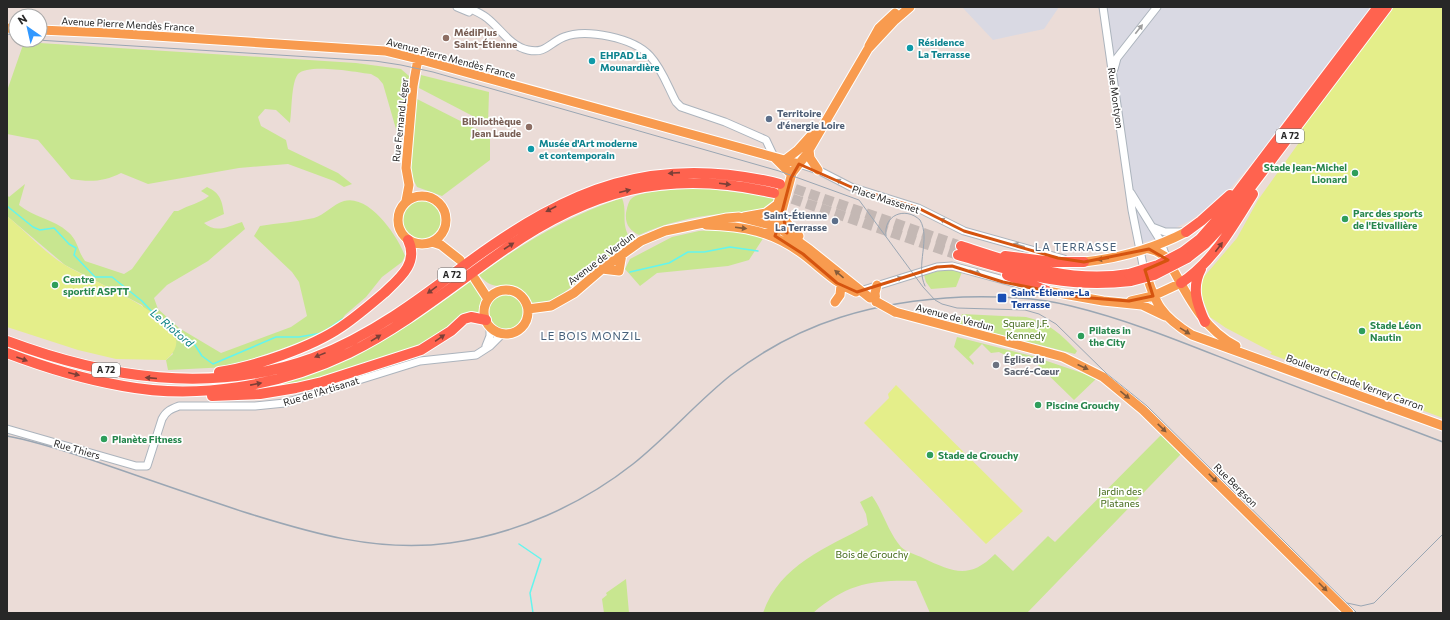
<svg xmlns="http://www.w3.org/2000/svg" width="1450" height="620" font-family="Commissioner,sans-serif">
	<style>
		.industrial { fill: #d9d9e3 }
		.green { fill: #c8e690 }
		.pitch { fill: #e4ee8a }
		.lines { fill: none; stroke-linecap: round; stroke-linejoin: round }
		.stream { stroke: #63f5ee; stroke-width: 1.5 }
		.highway-tunnel { stroke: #c4b8b4; stroke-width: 10; stroke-dasharray: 10 5; stroke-linecap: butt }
		.minor-casing { stroke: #acb4bd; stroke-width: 9 }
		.major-casing { stroke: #fff; stroke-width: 11 }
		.highway-casing { stroke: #fff; stroke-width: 12 }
		.minor { stroke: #fff; stroke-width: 7 }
		.major { stroke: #f89b4f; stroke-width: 9 }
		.highway { stroke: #ff634f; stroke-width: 10 }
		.tram { stroke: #9aa6b3; stroke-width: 1 }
		.rail { stroke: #9aa6b3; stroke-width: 1.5 }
		.major-bridge-casing { stroke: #fff; stroke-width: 11; stroke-linecap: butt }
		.highway-bridge-casing { stroke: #fff; stroke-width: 12; stroke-linecap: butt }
		.major-bridge { stroke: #f89b4f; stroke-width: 9 }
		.highway-bridge { stroke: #ff634f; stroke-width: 10 }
		.oneway { fill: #9e9e9e }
		.oneway2 { fill: #7d3f37 }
		.oneway3 { fill: #855b39 }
		.marked { fill: none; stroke: #d5540f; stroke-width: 3; stroke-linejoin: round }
		.education-dot { fill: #8d6e63; stroke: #fff; stroke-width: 1.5 }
		.culture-dot { fill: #0f9aa8; stroke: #fff; stroke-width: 1.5 }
		.service-dot { fill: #5c6f8a; stroke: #fff; stroke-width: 1.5 }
		.leisure-dot { fill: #2e9e5b; stroke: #fff; stroke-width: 1.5 }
		.transit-dot { fill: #1a4fb4; stroke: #fff; stroke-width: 1.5 }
		.worship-dot { fill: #6b7280; stroke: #fff; stroke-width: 1.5 }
		.labels { text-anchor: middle; stroke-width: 3.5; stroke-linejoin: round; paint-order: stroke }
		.shield { fill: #fff; stroke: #686868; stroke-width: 1 }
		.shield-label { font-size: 9px; font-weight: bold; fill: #272727 }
		.street-label { font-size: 10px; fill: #272727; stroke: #fff }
		.education-label { font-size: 10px; font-weight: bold; fill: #785e54; stroke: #fff; text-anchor: start }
		.culture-label { font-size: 10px; font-weight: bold; fill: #0d838f; stroke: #fff; text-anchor: start }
		.service-label { font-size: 10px; font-weight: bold; fill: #4e5e75; stroke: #fff; text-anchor: start }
		.leisure-label { font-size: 10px; font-weight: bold; fill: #27864d; stroke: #fff; text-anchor: start }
		.transit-label { font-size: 10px; font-weight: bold; fill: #164399; stroke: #fff; text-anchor: start }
		.park-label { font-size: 10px; fill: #406715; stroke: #fff }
		.worship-label { font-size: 10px; font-weight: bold; fill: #5b616d; stroke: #fff; text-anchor: start }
		.neighbourhood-label { font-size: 11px; letter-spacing: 1px; fill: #46607a; stroke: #fff }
		.water-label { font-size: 11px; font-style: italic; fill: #077e81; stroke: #fff }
	</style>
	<rect width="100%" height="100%" fill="#ebdcd7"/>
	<path class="industrial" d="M962,7h97l-15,22 -51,11z
		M1105,7h282l-166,192 -30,21 -39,20 -11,3z"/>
	<path class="green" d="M24,42l332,21 45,6 8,7 -7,58 -2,9 -17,-59 -5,-6 -7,-4c-15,-2 -63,-11 -73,0 -7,9 -6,37 -8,49l-14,-13 -11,-1 -7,8 3,9 25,14 2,9 50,24 14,11 -8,3 -10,-6 -46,-17 -49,4 -91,16 -27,-11c-17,9 -32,9 -50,6l-33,-39 -31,-6v-43z
		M421,75l68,17 -1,32 -69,-36z
		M417,99l73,37v24l-48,36 -25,-9 -7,-14z
		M25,184l-6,21c14,12 35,14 49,27 10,8 10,20 17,29l39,13 8,-5 42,-58h4c11,-6 22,-8 31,-15l-8,-5 6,-4c13,6 15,13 17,27l-20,9c12,11 25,3 38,-1l3,7 -37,32 -41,24 -13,13 4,11 21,19 42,25 70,-26 16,-11 -8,-34 -7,-10 -38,-36 6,-10c18,-3 36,-4 54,-8 11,-3 19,-14 30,-17 25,-7 54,35 61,55l-3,6 -20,15 -16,20 -21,18 -7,10 -28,14 -81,28 -61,3 -2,-10 7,-6 -31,-49 -77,-40 -58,-49v-21l2,2z
		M701,188l74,9c-2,10 -12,14 -21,16 -10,3 -23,1 -34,1 -29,3 -54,9 -81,21 -9,-5 -14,-10 -13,-22 1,-4 2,-11 5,-14 7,-9 57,-10 70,-11z
		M622,198c6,15 -2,23 8,41l-1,2 -73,58 -22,5c-7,-5 -10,-12 -17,-15 -17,-8 -22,4 -38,-14 46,-33 89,-59 143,-77z
		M400 220a22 22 0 1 1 44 0a22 22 0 1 1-44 0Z
		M728,229l36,8 -15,23 -21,6 -71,7 -17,13 -15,-17 5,-10 42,-22 27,-6z
		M946,269l16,3 -6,15 -25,2 -5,-7 -2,-7z
		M471,281l12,17 -3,18 -56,29 -100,34 -53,8c81,-22 133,-56 200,-106z
		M489 312a18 18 0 1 1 36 0a18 18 0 1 1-36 0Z
		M962,314l64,3c22,5 36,18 51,34l-2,3 -116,-30z
		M957,337l75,19 65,22 -23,22 -37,-36 -22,-4 -16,-8 -8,1 -9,-9 -13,13 5,6 -1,2 -19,-18z
		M1161,435l20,19 -154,159h-97l-14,-32c-44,-1 -68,2 -103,32h-50c17,-49 64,-65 105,-88l-2,-11 -6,-12 12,-6c11,15 16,36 29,51 5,5 16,8 22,11 30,14 46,22 72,-4l18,17 35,-35 7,6z
		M626,579l3,34h-25l-2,-14 5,-4 -1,-2z"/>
	<path class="pitch" d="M1394,7h49v411l-173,-64 2,-2 -46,-24 -16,-11 -7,-17 -3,-12 2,-9 35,-41 21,-38 45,-63 -5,-4z
		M7,216c18,15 38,37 58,49 26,16 98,44 110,71 4,10 -2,18 -9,24l-50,-1 -38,-9 -71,-23z
		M896,385l127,126 -37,33 -122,-121 25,-25 -1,-4z"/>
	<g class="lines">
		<path class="stream" d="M7,206l26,21 7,3 14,-2 15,16 7,4 -2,7 21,22h17l30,24 14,15 37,26 9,14 11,8 63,-27h23l23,-4 20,-14
			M630,272l39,-9 19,-11h16l26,-5 28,4
			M519,544l22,15 -11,34 3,20"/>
		<path class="highway-tunnel" d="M781,184l180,62
			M778,194l180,61"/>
		<g class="minor-casing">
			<path id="minor" d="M457,7l12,5
				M466,7c7,3 15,6 21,11 13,10 24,29 41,32 18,4 21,-7 36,-13 22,-9 70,1 86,19 12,13 18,31 26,46l5,5 44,15 41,18 8,17
				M1103,7l29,203 11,55
				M1114,69l3,-11 40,-51
				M799,164l19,6 33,17 67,21 46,23 100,28
				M1131,193l29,47 6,17
				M1152,227l13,5h19
				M857,292l80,-25 15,-1 74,20
				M486,346l4,-10v-9
				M7,429l129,37h11l15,-47c4,-8 9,-10 17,-13h76l30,-3 135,-42 56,-6 14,-9 13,-13"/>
		</g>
		<g class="major-casing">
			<path id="major" d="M7,28l9,1
				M40,30l69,3 276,18 33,8 381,105
				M869,46l10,-18 16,-15
				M809,150l1,8 8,12
				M775,158l14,14
				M785,160l13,-10 18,-20
				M398 220a24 24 0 1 1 48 0a24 24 0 1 1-48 0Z
				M406,201l3,-16 -3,-17 7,-82 5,-27
				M782,212l4,10 13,14
				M744,217l22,-4 12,-9
				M706,225c37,1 67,6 98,30 17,13 31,28 52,37
				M769,231l13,-40
				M775,236l17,-63 14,-18 62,-106 27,-29 15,-13
				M432,242l9,3 19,15
				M1149,249l7,2 10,6c19,33 35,71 70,89
				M1084,262c37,-4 69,-13 102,-30
				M602,269l17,2 3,-17
				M1145,270c10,34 16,46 47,65l251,91
				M475,279l13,20
				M484 312a22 22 0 1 1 44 0a22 22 0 1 1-44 0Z
				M1047,291l56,10 39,4 23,11
				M1131,301l22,-5 28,-13
				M835,302l5,-7 1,-10
				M876,302l-1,-9 2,-8
				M528,309l23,-3 23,-13 28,-24 39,-28 24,-10 62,-13 12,-1 39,10 32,23 60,48
				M895,312l168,45 40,20 40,33 206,203"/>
		</g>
		<g class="highway-casing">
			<path id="highway" d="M1186,232l15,-11 29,-26
				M961,246c55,18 109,38 168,28
				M1183,252l17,-13 15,-17 163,-215
				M958,255c62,18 107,34 173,26
				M1005,256l48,6h31
				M1187,258l18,-14 14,-15 168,-222
				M1201,269c-10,19 -4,35 4,53
				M1007,275l40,16
				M1181,283c33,-22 51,-56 72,-89
				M7,341c99,37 204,54 306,17 58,-22 107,-59 156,-96 101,-74 186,-109 311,-78
				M7,353c37,14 76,26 116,33 75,14 157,0 226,-33 55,-27 102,-66 152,-101 87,-62 167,-84 273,-59
				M219,372c35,-5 93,-25 122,-45 15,-10 29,-22 43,-34 16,-15 35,-30 24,-53
				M212,396l48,-2 36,-6 26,-6 99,-32 30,-19 13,-12 7,-2 15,3"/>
		</g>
		<use href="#minor" class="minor"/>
		<use href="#major" class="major"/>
		<use href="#highway" class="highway"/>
		<path class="tram" d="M7,34l9,1
			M37,40l338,21 26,4 32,7 346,99 80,29 64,87 12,13 7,4 15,4 68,2 14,4 17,10 50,49 41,33 210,207
			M886,236c-3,-21 19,-30 34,-16 11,19 -5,45 5,66
			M1347,603l14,3 13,-3 69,-69"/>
		<path class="rail" d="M7,436c28,5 55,14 82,23 52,18 103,36 155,53 67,21 134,41 206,31 66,-9 131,-38 183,-79 35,-28 64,-62 98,-89 70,-54 145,-74 232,-78 36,-1 72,0 108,9 66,16 127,43 190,67 61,24 122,46 182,69"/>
		<g class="major-bridge-casing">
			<path id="major-bridge" d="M877,302l18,10"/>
		</g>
		<g class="highway-bridge-casing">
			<path id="highway-bridge" d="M1129,274l29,-9 25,-13
				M1131,281l23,-6 33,-17"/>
		</g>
		<use href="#major-bridge" class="major-bridge"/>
		<use href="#highway-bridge" class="highway-bridge"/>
	</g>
	<defs><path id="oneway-solid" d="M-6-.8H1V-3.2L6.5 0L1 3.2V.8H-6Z"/></defs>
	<g class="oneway">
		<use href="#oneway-solid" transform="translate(1139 29) rotate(-52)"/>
		<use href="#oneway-solid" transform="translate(841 182) rotate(-152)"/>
		<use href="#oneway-solid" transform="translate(945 221) rotate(-154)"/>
		<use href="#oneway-solid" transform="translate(1019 245) rotate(-164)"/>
		<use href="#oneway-solid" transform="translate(975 272) rotate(19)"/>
		<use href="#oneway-solid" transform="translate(897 279) rotate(-17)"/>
	</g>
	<g class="oneway2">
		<use href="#oneway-solid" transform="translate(674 173) rotate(176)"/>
		<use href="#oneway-solid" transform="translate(725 184) rotate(7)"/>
		<use href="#oneway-solid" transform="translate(625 191) rotate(-14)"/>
		<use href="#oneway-solid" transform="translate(551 209) rotate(152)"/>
		<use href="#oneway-solid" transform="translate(509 246) rotate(-33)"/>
		<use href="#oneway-solid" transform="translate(1219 247) rotate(-53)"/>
		<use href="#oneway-solid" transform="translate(432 290) rotate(144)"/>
		<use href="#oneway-solid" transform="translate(376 338) rotate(-32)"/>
		<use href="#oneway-solid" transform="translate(440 338) rotate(-35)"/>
		<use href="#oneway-solid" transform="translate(320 355) rotate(158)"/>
		<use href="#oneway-solid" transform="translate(22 359) rotate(20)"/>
		<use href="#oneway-solid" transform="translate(74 374) rotate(14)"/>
		<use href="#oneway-solid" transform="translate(151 378) rotate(-175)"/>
		<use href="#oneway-solid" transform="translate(256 384) rotate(-11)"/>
	</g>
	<g class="oneway3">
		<use href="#oneway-solid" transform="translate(741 228) rotate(7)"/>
		<use href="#oneway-solid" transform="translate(1103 259) rotate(172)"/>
		<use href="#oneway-solid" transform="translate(839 274) rotate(-140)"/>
		<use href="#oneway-solid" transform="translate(1185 331) rotate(32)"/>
		<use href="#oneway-solid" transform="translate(1083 367) rotate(25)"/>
		<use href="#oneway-solid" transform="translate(1125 395) rotate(39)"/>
		<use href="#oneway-solid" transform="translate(1162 428) rotate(44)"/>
		<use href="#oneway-solid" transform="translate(1213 478) rotate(45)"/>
		<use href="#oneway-solid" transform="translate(1323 587) rotate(45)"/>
	</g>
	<path class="marked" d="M799,164l52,23 67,21 46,23 94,27 26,4 65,-13 19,11 -23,10 8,26 -24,5 -51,-4 -75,-15 -51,-16 -15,1 -80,25 -20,-9 -34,-29 -28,-18 3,-9 9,6 -5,-21 9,-34z"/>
	<g class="education-dot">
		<circle cx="446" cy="38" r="4"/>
		<circle cx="529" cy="127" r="4"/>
	</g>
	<g class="culture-dot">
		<circle cx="910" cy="48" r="4"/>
		<circle cx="592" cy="61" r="4"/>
		<circle cx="531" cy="149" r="4"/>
	</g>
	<g class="service-dot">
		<circle cx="769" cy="119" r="4"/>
		<circle cx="835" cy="221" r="4"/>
	</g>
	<g class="leisure-dot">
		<circle cx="1355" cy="173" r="4"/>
		<circle cx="1345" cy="219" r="4"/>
		<circle cx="55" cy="285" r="4"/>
		<circle cx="1362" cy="331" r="4"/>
		<circle cx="1081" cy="336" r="4"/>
		<circle cx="1038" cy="405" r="4"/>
		<circle cx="104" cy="439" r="4"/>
		<circle cx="930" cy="455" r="4"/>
	</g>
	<rect class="transit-dot" x="997" y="293" width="10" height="10" rx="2"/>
	<circle class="worship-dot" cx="996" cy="365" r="4"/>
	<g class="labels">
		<g class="shield">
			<rect x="1276" y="129" width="28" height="14" rx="3"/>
			<rect x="438" y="268" width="28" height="14" rx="3"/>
			<rect x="92" y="363" width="28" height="14" rx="3"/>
		</g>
		<g class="shield-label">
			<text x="1290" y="139">A 72</text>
			<text x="452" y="278">A 72</text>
			<text x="106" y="373">A 72</text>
		</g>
		<g class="street-label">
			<text transform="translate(128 24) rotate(3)" y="4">Avenue Pierre Mendès France</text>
			<text transform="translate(451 58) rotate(15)" y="4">Avenue Pierre Mendès France</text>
			<text transform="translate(1116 98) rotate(82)" y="4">Rue Montyon</text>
			<text transform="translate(400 120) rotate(-84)" y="4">Rue Fernand Léger</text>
			<text transform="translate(886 199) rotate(18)" y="4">Place Massenet</text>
			<text transform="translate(601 258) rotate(-37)" y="4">Avenue de Verdun</text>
			<text transform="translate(955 317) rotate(15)" y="4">Avenue de Verdun</text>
			<text transform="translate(1355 382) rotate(20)" y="4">Boulevard Claude Verney Carron</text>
			<text transform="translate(321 391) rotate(-17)" y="4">Rue de l'Artisanat</text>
			<text transform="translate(77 449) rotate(16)" y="4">Rue Thiers</text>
			<text transform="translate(1236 485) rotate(45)" y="4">Rue Bergson</text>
		</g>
		<g class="education-label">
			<text x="454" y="36">MédiPlus<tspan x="454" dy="12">Saint-Étienne</tspan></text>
			<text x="521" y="125" text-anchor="end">Bibliothèque<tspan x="521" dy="12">Jean Laude</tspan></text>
		</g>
		<g class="culture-label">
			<text x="918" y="46">Résidence<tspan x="918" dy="12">La Terrasse</tspan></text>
			<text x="600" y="59">EHPAD La<tspan x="600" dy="12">Mounardière</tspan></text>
			<text x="539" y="147">Musée d'Art moderne<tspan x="539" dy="12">et contemporain</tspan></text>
		</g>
		<g class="service-label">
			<text x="777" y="117">Territoire<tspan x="777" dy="12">d'énergie Loire</tspan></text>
			<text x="827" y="219" text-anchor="end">Saint-Étienne<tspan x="827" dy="12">La Terrasse</tspan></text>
		</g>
		<g class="leisure-label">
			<text x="1347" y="171" text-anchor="end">Stade Jean-Michel<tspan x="1347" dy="12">Lionard</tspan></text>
			<text x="1353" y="217">Parc des sports<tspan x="1353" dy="12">de l'Etivallière</tspan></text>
			<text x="63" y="283">Centre<tspan x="63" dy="12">sportif ASPTT</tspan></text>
			<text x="1370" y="329">Stade Léon<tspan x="1370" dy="12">Nautin</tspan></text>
			<text x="1089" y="334">Pilates in<tspan x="1089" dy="12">the City</tspan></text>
			<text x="1046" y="409">Piscine Grouchy</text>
			<text x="112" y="443">Planète Fitness</text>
			<text x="938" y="459">Stade de Grouchy</text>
		</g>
		<g class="transit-label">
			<text x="1011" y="296">Saint-Étienne-La<tspan x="1011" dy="12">Terrasse</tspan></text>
		</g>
		<g class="park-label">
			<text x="1026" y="327">Square J.F.<tspan x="1026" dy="12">Kennedy</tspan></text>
			<text x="1120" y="495">Jardin des<tspan x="1120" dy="12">Platanes</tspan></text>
			<text x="872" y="558">Bois de Grouchy</text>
		</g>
		<g class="worship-label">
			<text x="1004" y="363">Église du<tspan x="1004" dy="12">Sacré-Cœur</tspan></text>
		</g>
		<g class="neighbourhood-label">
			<text x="1076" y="251">LA TERRASSE</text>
			<text x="591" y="340">LE BOIS MONZIL</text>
		</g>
		<g class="water-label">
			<text transform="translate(172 328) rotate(40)" y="4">Le Riotord</text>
		</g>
	</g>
	<rect width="1450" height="620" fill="none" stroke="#272727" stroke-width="16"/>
	<g transform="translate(28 28) rotate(326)"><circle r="19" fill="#ffffff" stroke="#a9a9a9"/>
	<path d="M0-3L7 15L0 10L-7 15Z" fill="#3198ff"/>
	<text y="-6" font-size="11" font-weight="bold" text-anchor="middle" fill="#272727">N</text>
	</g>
</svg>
